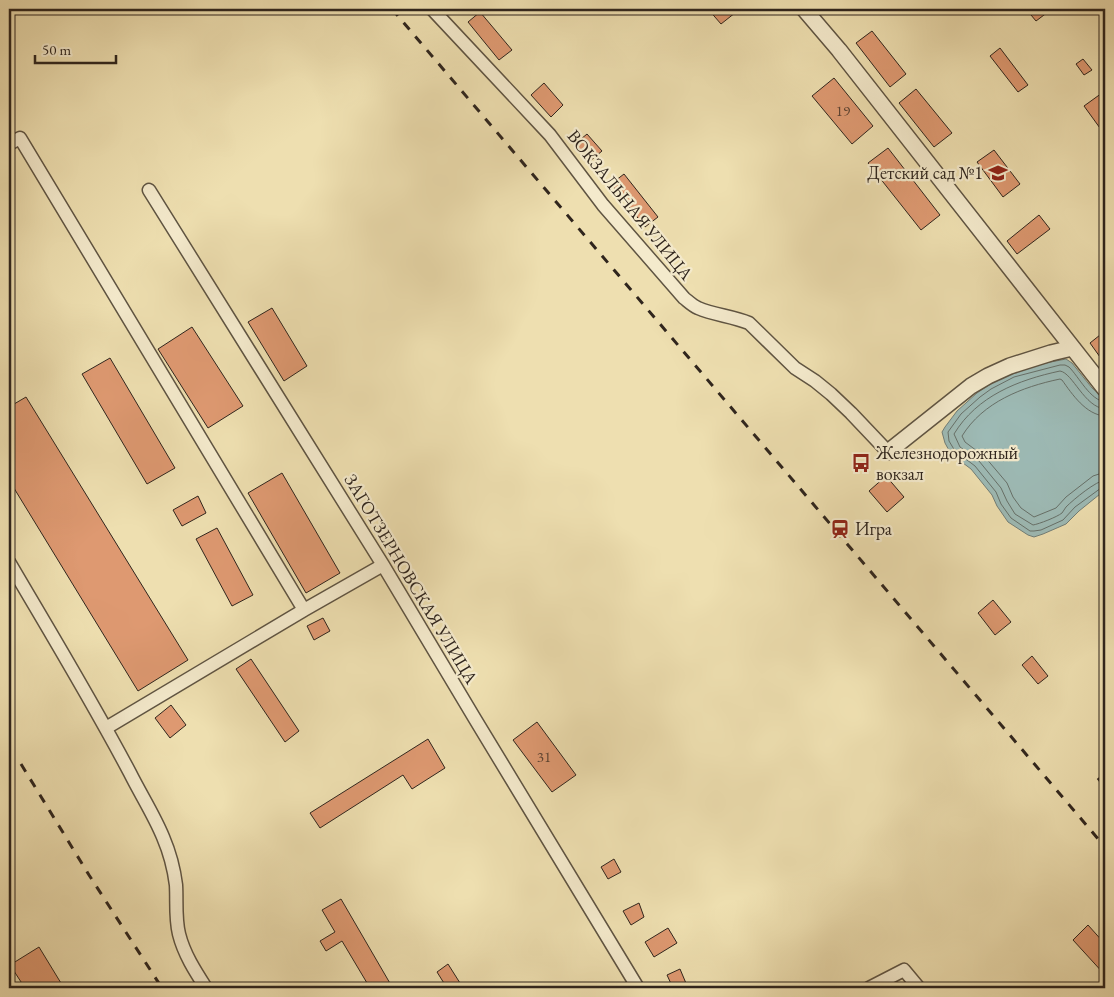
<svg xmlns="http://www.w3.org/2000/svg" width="1114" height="997" font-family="'EB Garamond',serif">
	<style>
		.water { fill: #9dbab5; stroke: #717e78 }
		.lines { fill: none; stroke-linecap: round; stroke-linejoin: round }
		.shore { stroke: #667069; stroke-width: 1 }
		.building { fill: #de9971; stroke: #2f251d }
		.minor-casing { stroke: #5f5442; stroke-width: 15 }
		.tertiary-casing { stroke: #5f5442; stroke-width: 18 }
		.minor { stroke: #f4eacc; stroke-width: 12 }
		.tertiary { stroke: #f4eacc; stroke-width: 15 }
		.rail { stroke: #2f251d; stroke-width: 3; stroke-dasharray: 9 9; stroke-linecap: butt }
		.labels { text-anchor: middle; stroke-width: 4.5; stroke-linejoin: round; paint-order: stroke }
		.number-label { font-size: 15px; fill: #5b4232 }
		.poi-label { font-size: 18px; fill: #2f251d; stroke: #f4eacc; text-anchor: start }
		.street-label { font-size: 18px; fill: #2f251d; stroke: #f4eacc }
	</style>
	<rect width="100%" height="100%" fill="#eedfb0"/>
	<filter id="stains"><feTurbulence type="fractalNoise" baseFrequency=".004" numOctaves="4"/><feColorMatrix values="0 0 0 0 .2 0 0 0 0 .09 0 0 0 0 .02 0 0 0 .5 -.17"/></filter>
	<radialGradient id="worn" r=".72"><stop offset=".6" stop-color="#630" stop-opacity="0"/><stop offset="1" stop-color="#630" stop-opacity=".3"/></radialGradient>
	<path class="water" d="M1066,359l6,4 20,25 13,11v91l-26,21 -13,13 -23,10 -9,3 -6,-2 -20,-13 -11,-16 -5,-11 -21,-26 -20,-15 -6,-11 -3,-11 3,-5 12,-16 20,-18 12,-8 24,-13 33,-9z"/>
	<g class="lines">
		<path class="shore" d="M1105,402c-15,-2 -26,-25 -36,-35l-4,-2h-5l-46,12 -23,12 -11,8 -19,17 -13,18 1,9 6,10 20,15 21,26 5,12 10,14 19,13h4l7,-1 22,-10 12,-13 26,-19 4,-1
			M1105,409c-21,-2 -32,-36 -45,-38 -42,9 -83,25 -106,63l6,13 19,14 22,27 6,13 8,13 18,11c6,-1 24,-8 29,-12 1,-2 3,-4 4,-6 8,-8 30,-26 39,-27
			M1105,416c-19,-1 -33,-22 -43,-36l-2,-1c-38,8 -77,23 -98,57l3,6 20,15 22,26 6,14 8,11 13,9 22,-9 10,-11 27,-21 6,-2 6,-1"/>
	</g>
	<path class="building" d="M708,9h32l-19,15z
		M1026,9h26l-16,12z
		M480,12l32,38 -13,10 -31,-38z
		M872,31l34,43 -16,13 -34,-44z
		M1000,48l28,37 -10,7 -28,-36z
		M1083,59l9,11 -8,5 -8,-11z
		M834,78l39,48 -21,18 -40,-48z
		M544,83l19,22 -12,12 -20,-22z
		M916,89l36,44 -18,14 -35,-44z
		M1102,93l3,5v37l-21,-29z
		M587,134l15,17 -12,10 -15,-17z
		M888,148l52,67 -19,15 -53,-67z
		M994,150l26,34 -17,13 -26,-35z
		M624,174l34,43 -13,10 -34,-43z
		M1039,215l11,14 -33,25 -10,-13z
		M272,308l35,58 -23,15 -36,-59z
		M192,327l51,79 -35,22 -50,-79z
		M1105,331v33l-15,-21z
		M110,358l65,110 -28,16 -65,-110z
		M26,397l162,263 -50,31 -129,-211v-73z
		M282,473l58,100 -34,20 -58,-100z
		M886,476l18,21 -17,15 -18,-21z
		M198,496l8,17 -24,13 -9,-16z
		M217,528l36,67 -21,11 -36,-67z
		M993,600l18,22 -16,13 -17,-22z
		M323,618l7,13 -16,9 -7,-14z
		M1032,656l16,20 -10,8 -16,-19z
		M251,659l48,72 -14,11 -49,-73z
		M171,705l15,20 -16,13 -15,-20z
		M537,722l39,53 -24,17 -39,-52z
		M428,739l17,29 -33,21 -9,-14 -83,53 -10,-15z
		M614,859l7,13 -13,7 -7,-12z
		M341,899l50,86 -5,3h-16l-28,-47 -16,10 -6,-10 15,-9 -13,-22z
		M639,903l5,14 -13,8 -8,-14z
		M1088,925l17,19v31l-32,-35z
		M668,928l9,15 -23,14 -9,-15z
		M39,947l25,41h-39l-15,-23z
		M448,964l12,19 -8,5h-5l-10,-16z
		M680,969l8,19h-15l-6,-13z"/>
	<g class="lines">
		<g class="minor-casing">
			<path id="minor" d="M432,9l118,126 53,70 81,93c5,4 9,8 14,10 16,7 34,8 51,15l46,45 20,13 16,13 20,19 37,39
				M9,144l11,-6 284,472 79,-45
				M149,190l234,375 92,154 163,269
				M9,562c41,70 83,139 121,211 11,22 24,42 33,64 6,14 11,32 13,48 1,16 -1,33 3,49 5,20 16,37 27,54
				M106,728l198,-118
				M869,988l35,-18 15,18"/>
		</g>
		<g class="tertiary-casing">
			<path id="tertiary" d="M804,9l35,41 266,339
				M888,452l83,-66 17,-10 22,-10 41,-13 21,-5"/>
		</g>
		<use href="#minor" class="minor"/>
		<use href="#tertiary" class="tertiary"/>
		<path class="rail" d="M392,9l713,838
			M21,764l68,111 73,113
			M1098,778l7,9"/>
	</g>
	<defs>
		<g id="school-bare" transform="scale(1.5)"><path d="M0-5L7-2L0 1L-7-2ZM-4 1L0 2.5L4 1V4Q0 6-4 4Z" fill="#8f2418" stroke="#f4eacc" stroke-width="2.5" paint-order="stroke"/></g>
		<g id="bus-bare" transform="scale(1.5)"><path d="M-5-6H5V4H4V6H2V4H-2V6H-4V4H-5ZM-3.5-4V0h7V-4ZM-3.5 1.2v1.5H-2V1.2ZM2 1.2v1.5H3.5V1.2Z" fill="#8f2418" stroke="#f4eacc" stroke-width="2.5" paint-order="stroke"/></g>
		<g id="station-bare" transform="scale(1.5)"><path d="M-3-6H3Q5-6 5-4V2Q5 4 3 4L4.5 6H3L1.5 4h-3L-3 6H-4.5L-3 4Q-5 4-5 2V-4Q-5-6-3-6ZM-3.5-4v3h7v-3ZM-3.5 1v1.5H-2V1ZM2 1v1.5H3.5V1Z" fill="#8f2418" stroke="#f4eacc" stroke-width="2.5" paint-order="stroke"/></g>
	</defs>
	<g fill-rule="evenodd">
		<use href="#school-bare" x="998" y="173"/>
		<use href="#bus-bare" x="861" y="463"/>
		<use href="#station-bare" x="840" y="529"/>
	</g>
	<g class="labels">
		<g class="number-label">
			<text x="843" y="116">19</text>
			<text x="544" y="762">31</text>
		</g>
		<g class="poi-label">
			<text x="983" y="179" text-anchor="end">Детский сад №1</text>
			<text x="876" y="459">Железнодорожный<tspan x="876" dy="21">вокзал</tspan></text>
			<text x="855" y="535">Игра</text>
		</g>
		<g class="street-label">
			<text transform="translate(630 205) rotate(51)" y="6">ВОКЗАЛЬНАЯ УЛИЦА</text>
			<text transform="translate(411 579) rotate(59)" y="6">ЗАГОТЗЕРНОВСКАЯ УЛИЦА</text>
		</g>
	</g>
	<rect width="1114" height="997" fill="none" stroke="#eedfb0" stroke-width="30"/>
	<rect x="10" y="10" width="1094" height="977" fill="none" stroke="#2f251d" stroke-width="2.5"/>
	<rect x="15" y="15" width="1084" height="967" fill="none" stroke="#2f251d"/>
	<path d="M35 55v8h81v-8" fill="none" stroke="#2f251d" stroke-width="2.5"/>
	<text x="42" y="55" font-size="15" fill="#2f251d" stroke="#f4eacc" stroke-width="4" paint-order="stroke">50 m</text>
	<rect width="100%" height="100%" filter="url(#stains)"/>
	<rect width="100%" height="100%" fill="url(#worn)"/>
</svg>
